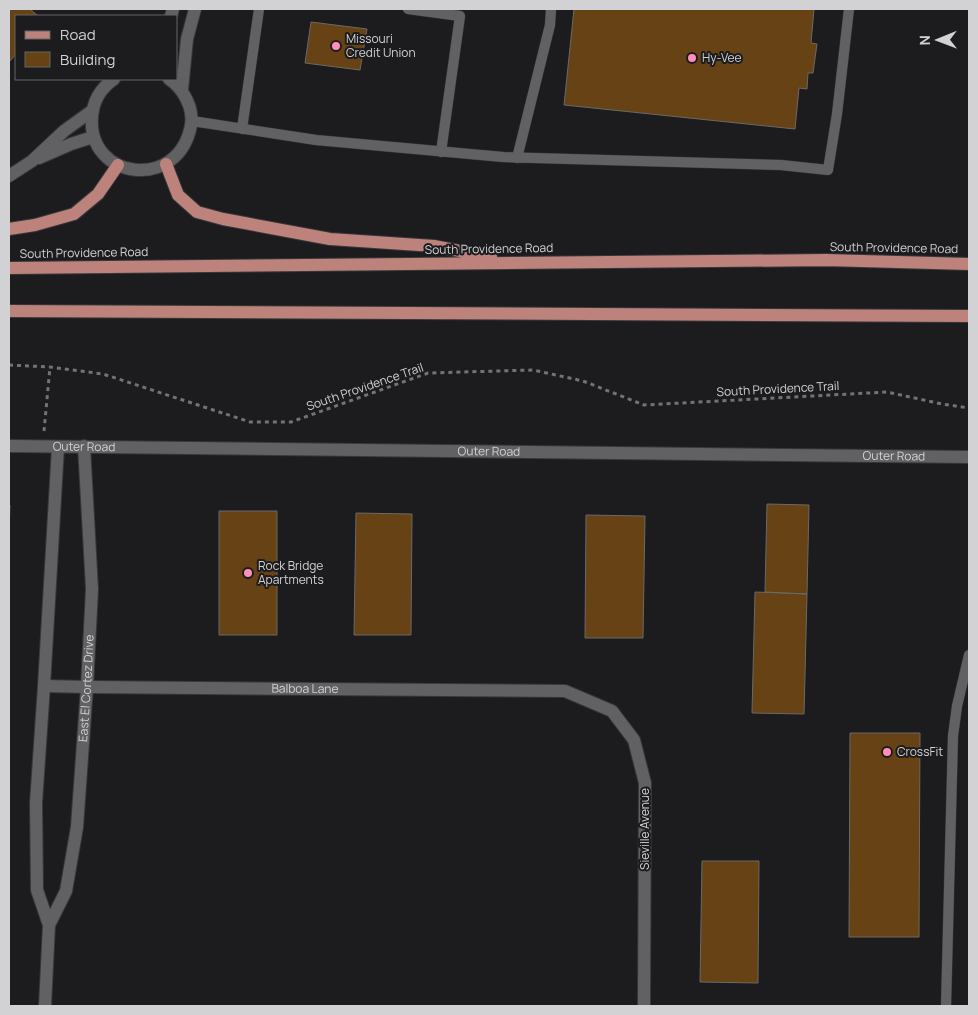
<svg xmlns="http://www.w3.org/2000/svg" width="978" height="1015" font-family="Manrope,sans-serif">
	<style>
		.building { fill: #664215; stroke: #6b6967 }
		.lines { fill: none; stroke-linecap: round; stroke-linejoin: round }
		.lane-casing { stroke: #38383a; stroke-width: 11 }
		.street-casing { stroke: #38383a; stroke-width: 14 }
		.primary-casing { stroke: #38383a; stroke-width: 14 }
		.path { stroke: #737376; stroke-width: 3; stroke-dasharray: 4 4; stroke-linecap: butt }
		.lane { stroke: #616164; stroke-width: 10 }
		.street { stroke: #616164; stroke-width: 12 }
		.primary { stroke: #bc827b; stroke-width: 12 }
		.poi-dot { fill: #fe8ebb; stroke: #1c1c1f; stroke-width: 2 }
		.labels { text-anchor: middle; stroke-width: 4; stroke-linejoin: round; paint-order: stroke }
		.poi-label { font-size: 12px; fill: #d2d2d4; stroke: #1c1c1f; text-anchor: start }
		.street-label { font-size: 12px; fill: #d2d2d4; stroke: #1c1c1f }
	</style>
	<rect width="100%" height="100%" fill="#1c1c1f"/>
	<path class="building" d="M9,9h21l8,7h-22v38l-7,8z
		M574,9h240l-3,34 6,1 -4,29h-5l-1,16 -8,-1 -4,41 -231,-24z
		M311,22l56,7 -7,41 -55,-7z
		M9,504l1,1 -1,28z
		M767,504l42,1 -2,89 -42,-2z
		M219,511h58v124h-58z
		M356,513l56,1 -1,121h-57z
		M586,515l59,1 -2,122h-58z
		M755,592l52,2 -3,120 -52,-1z
		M850,733h70l-1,204h-70z
		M702,861h57l-1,122 -58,-1z"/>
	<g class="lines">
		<g class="lane-casing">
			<path id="lane" d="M408,9l52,7 -19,136
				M192,121l124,19 187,17 278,8 47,5 9,-56 12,-105
				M242,129l17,-120
				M517,158l33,-133 1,-16
				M946,1006l7,-270 4,-30 12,-51"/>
		</g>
		<g class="street-casing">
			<g id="street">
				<path d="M171,16l2,-7"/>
				<path d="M114,79c-13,9 -21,22 -22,38 -5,63 87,75 99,8 3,-17 -8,-37 -22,-46"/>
				<path d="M182,90l5,-51 8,-30"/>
				<path d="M39,158l32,-14 22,-7"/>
				<path d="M9,176l23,-15 32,-30 29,-21"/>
				<path id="s1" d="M9,446l960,11"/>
				<path id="s2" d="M44,686l43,1 478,4 47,20 22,29 11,43 -1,223"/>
				<path id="s3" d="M49,925l17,-34 11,-64 10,-140 5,-98 -8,-143"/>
				<path d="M45,1006l4,-81 -12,-35 -1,-87 8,-117 14,-239"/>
			</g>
		</g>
		<g class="primary-casing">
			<path id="primary" d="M166,164l12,31 19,17 26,7 107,20 104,7 57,11
				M9,229l26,-4 39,-11 24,-20 20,-29
				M9,268l817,-8 143,4
				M9,311l960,5"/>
		</g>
		<path class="path" d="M9,365l41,2 53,7 147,48h41l137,-49 105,-3 50,11 61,24 243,-13 55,12 27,4
			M44,431l6,-64"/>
		<use href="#lane" class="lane"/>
		<use href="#street" class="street"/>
		<use href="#primary" class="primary"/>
	</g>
	<g class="poi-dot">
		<circle cx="336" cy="46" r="5"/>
		<circle cx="692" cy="58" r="5"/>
		<circle cx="248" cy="573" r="5"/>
		<circle cx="887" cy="752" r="5"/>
	</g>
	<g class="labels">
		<g class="poi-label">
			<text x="346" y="43">Missouri<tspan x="346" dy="14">Credit Union</tspan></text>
			<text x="702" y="62">Hy-Vee</text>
			<text x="258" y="570">Rock Bridge<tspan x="258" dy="14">Apartments</tspan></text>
			<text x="897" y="756">CrossFit</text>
		</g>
		<g class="street-label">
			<text transform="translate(894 248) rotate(1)" y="4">South Providence Road</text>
			<text transform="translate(489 249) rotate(-1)" y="4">South Providence Road</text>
			<text transform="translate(84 253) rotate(-1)" y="4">South Providence Road</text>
			<text transform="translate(365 387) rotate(-19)" y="4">South Providence Trail</text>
			<text transform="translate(778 389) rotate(-3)" y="4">South Providence Trail</text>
			<text dy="4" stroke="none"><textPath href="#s1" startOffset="75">Outer Road</textPath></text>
			<text dy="4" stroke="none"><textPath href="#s1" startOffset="480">Outer Road</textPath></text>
			<text dy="4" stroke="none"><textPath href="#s1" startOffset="885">Outer Road</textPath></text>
			<text dy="4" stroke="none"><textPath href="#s3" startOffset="242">East El Cortez Drive</textPath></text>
			<text dy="4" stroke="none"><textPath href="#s2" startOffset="261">Balboa Lane</textPath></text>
			<text transform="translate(645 829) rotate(-90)" y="4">Sieville Avenue</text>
		</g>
	</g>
	<rect width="978" height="1015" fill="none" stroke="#d2d2d4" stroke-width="20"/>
	<rect x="15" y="15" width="162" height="65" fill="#1c1c1f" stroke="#656567"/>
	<rect x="25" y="31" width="25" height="8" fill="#bc827b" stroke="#656567"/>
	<text x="60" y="40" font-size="15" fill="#d2d2d4">Road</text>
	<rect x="25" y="52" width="25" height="15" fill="#664215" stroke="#656567"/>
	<text x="60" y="65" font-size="15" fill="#d2d2d4">Building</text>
	<g transform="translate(938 40) rotate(269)" stroke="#1c1c1f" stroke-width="4" paint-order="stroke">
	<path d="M0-4L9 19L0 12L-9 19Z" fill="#d2d2d4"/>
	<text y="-8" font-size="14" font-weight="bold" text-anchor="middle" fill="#d2d2d4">N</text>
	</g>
</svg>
